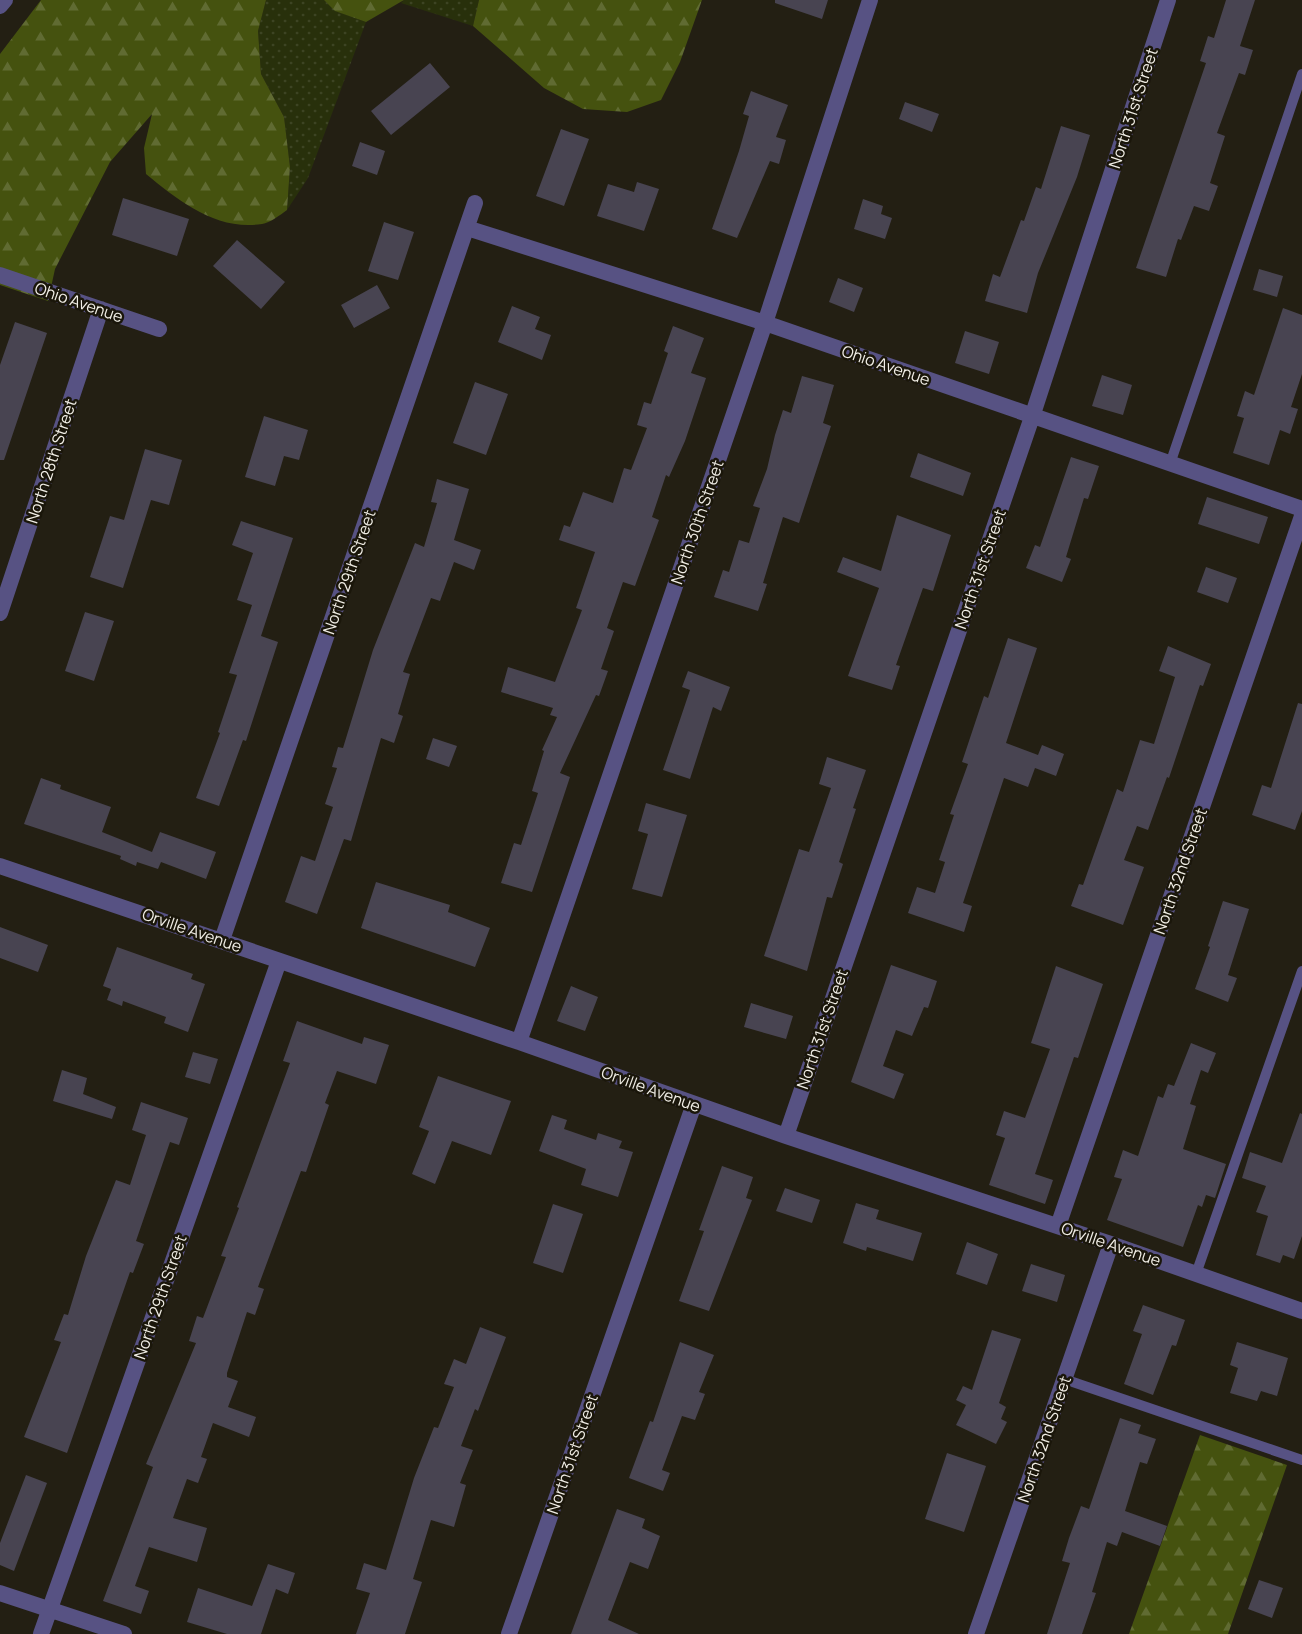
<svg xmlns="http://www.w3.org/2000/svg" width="1302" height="1634" font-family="Manrope,sans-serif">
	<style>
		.grass { fill: url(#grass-dots) }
		.forest { fill: url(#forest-firs) }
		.building { fill: #484451 }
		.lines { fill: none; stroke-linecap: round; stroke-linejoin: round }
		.service { stroke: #575283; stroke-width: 10 }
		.minor { stroke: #575283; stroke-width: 16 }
		.labels { text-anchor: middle; stroke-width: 5; stroke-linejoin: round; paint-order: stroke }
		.street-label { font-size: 16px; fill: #f1eee6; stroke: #1a160a }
	</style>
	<defs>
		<pattern id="grass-dots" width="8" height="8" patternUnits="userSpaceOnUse" patternTransform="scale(1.5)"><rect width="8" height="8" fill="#28300b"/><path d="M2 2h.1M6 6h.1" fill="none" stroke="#3d4423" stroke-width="1.8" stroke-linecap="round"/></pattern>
		<pattern id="forest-firs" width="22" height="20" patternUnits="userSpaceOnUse" patternTransform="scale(1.5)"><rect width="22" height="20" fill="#45520f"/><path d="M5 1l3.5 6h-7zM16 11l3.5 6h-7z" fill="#606b32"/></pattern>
	</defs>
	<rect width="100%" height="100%" fill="#231f13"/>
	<path class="grass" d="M266,0h58l12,11 30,11 -58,156 -21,32 3,-43 -6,-50 -23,-43 -3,-43z
		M404,0h75l-6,26 -72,-23z"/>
	<path class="forest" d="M41,0h225l-8,31 3,43 23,43 6,50 -3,43c-7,5 -17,13 -25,14 -46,7 -83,-23 -116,-50l-2,-26 8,-34 -42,48 -55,107 -7,32 -48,-16v-231z
		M324,0h80l-38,22 -31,-11z
		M479,0h223l-22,62 -19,38 -34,12 -44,-3 -39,-21 -71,-62z
		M1200,1435l87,30 -59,169h-99z"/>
	<path class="building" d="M775,0h53l-6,19 -47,-16z
		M1226,0h29l-15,46 13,4 -8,25 -6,-2 -22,60 8,3 -15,47 8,3 -9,25 -15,-5 -13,34 -3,-1 -12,38 -30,-9 70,-205 -6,-2 8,-25 6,2z
		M430,63l20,24 -59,48 -20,-24z
		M751,91l37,14 -12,32 10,3 -7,24 -9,-3 -33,77 -25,-9 27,-78 10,-35 -6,-2z
		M905,102l34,12 -7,18 -33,-13z
		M1061,126l29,9 -13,42 -39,96 -11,40 -42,-12 8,-27 7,3 21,-57 3,1 12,-34 5,2z
		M561,129l28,10 -25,67 -28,-10z
		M360,142l25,9 -8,24 -25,-9z
		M637,182l22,7 -15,42 -47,-15 11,-32 26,8z
		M123,198l66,21 -12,37 -65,-21z
		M863,199l20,7 -2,8 11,4 -7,21 -31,-10z
		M384,222l30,10 -16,48 -30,-9z
		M237,240l48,42 -24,27 -48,-43z
		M1259,269l24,7 -6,21 -24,-7z
		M838,278l25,10 -9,24 -25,-10z
		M377,285l13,23 -36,20 -13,-23z
		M512,306l28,11 -5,12 16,6 -9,25 -44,-18z
		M1283,308l19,7v59l-11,33 7,2 -8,25 -10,-4 -11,35 -36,-12 11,-35 -7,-2 8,-25 9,4z
		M15,322l32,11 -43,127h-4v-95z
		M673,326l31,12 -13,35 15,5 -21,63 -16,36 -3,-2 -14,42 7,3 -24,66 -12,-4 -16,46 7,3 -13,38 7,2 -9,25 -3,-1 -36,78 10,4 -38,115 -31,-9 13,-40 7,2 17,-52 -6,-2 12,-40 -2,-1 15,-33 -7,-2 3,-7 -52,-16 7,-25 47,15 27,-72 -6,-2 19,-56 -36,-12 5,-15 6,2 13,-35 30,11 11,-35 7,2 16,-42 -10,-3 7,-23 7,2 17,-51 -4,-2z
		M965,331l34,11 -10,32 -34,-11z
		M1102,375l30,10 -9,30 -31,-9z
		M802,376l32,9 -11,38 8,3 -32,97 -16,-6 -20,66 4,1 -9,27 -44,-14 9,-27 6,2 10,-32 10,3 11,-35 -7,-2 14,-37 8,-34 8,-25 8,3z
		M475,382l33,12 -22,61 -33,-12z
		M264,416l44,14 -9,30 -15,-4 -9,30 -30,-9z
		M145,449l37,11 -13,45 -18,-5 -28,88 -33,-11 20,-61 14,4z
		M918,453l53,20 -8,23 -53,-19z
		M1071,457l28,9 -11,33 -4,-1 -18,59 5,2 -9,23 -36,-14 9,-23 5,2z
		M437,479l32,10 -15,51 27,10 -7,20 -20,-8 -14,39 -9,-3 -28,74 7,2 -12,40 5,2 -9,27 -13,-5 -30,103 -7,-2 -27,75 -32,-12 16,-46 14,5 18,-54 -8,-3 12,-36 -5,-1 6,-20 5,1 30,-98 42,-107 9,4 13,-44 -6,-1z
		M1207,497l61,20 -9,27 -61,-20z
		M897,515l54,20 -18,56 -10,-3 -27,77 4,1 -8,24 -44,-14 31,-88 -42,-16 6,-15 38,14z
		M241,521l52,17 -32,98 17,6 -32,99 -3,-1 -24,66 -23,-8 24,-65 -2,-1 19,-57 -8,-2 23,-68 -15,-5 16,-47 -21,-8z
		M1206,567l31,11 -9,25 -31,-11z
		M85,612l29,9 -20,60 -29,-10z
		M1008,638l29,10 -31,95 32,12 4,-10 22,9 -8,22 -21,-8 -7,19 -24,-9 -41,125 9,3 -8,26 -56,-19 9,-26 18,6 10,-31 -6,-2 15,-45 -4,-1 18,-50 -6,-2 22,-66 4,2z
		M1168,646l43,18 -8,22 -3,-1 -31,93 -2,-1 -19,53 -11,-4 -13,34 20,7 -21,58 -52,-19 8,-22 4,1 34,-96 6,3 17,-52 14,4 21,-67 -16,-6z
		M688,671l42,16 -9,24 -8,-4 -23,72 -27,-9 27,-80 -8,-3z
		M1298,703l4,1v107l-7,19 -43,-15 10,-30 9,3z
		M433,738l24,8 -8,21 -23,-8z
		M827,757l39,13 -13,38 3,1 -17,53 4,2 -11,34 -5,-1 -20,74 -43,-15 35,-107 10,3 22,-64 -12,-4z
		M41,778l20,7 -1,4 51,18 -9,25 50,20 8,-20 56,20 -10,27 -45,-17 -3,7 -21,-7 -1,4 -16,-7 1,-3 -97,-32z
		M646,803l41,12 -25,82 -30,-8 16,-55 -10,-3z
		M376,882l74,23 -2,7 42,16 -15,39 -114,-39z
		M1223,901l26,8 -21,66 9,3 -9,24 -33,-13 15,-42 -2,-1z
		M0,927l48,18 -10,27 -38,-14z
		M117,947l76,27 -2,5 14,5 -17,48 -24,-9 2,-6 -43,-16 -1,5 -15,-6 4,-11 -8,-3z
		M891,965l46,16 -9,27 -4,-1 -12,29 -16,-6 -13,36 21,8 -10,25 -43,-17z
		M1056,966l47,18 -25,74 -4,-1 -39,117 18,6 -8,24 -56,-19 16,-47 -9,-3 8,-24 21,7 25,-69 -19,-6z
		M571,986l27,11 -13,34 -28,-10z
		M751,1003l42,13 -7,23 -42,-12z
		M297,1021l65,23 2,-7 25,8 -13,39 -39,-13 -12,32 4,2 -23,67 -5,-1 -43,116 6,2 -9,26 -8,-3 -20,61v4l11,4 -10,26 28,10 -7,20 -36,-14 -12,34 6,2 -9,24 -11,-4 -14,39 34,10 -10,34 -48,-15 -14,39 14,5 -8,23 -38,-13 50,-134 -7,-3 50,-121 -7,-2 8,-25 6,2 23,-61 -5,-1 18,-48 -2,-1 53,-144 -7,-2z
		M1191,1043l25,10 -8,20 -7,-3 -11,34 6,2 -13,43 43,15 -11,34 -9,-3 -4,12 -4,-2 -15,42 -76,-27 15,-41 -8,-2 9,-27 15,6 20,-60 5,2 5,-14 6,2z
		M193,1052l25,7 -8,25 -25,-7z
		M62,1070l25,8 -4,16 33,13 -4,12 -59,-18z
		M438,1076l73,25 -20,54 -39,-14 -17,43 -23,-10 17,-43 -10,-4z
		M141,1102l47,16 -9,27 -9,-3 -34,99 8,3 -11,29 -3,-1 -63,181 -43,-16 37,-95 -7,-2 10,-26 4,1 18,-59 30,-76 14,5 16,-50 -14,-5z
		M1300,1113l2,1v122l-8,23 -11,-4 -3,8 -24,-8 12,-39 -12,-4 10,-26 -24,-8 8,-26 32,11z
		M552,1115l15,5 -3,9 32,11 2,-7 24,8 -3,7 14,4 -15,45 -37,-12 5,-16 -47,-18z
		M722,1166l31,11 -7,21 6,2 -43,111 -30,-10 25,-70 -5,-1z
		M785,1188l35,12 -8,23 -36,-12z
		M856,1203l23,7 -3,9 46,14 -9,28 -46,-14 -1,4 -23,-8z
		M553,1204l30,10 -20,59 -30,-10z
		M967,1242l31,12 -11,31 -31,-11z
		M1031,1264l34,11 -8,27 -35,-11z
		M1143,1305l42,15 -9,26 -4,-1 -19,50 -29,-11 18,-50 -9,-3z
		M480,1327l26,10 -28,74 -3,-2 -14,37 12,4 -13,33 6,2 -12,42 -23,-7 -18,59 9,3 -17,52h-49l14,-41 -14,-4 8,-26 22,7 28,-92 20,-51 4,1 16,-41 -10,-3 10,-25 12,5z
		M992,1330l29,9 -22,64 7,4 -5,12 6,3 -11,22 -40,-19 10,-20 -10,-5 7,-14 9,4z
		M680,1342l34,13 -15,37 6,2 -10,26 -13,-4 -20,54 8,3 -7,18 -34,-13 21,-57 3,1z
		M1237,1342l51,16 -11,38 -16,-5 -4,10 -27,-8 8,-25 -8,-3z
		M1120,1418l21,7 -3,8 18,6 -9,25 -7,-2 -15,49 42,15 -7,20 -38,-14 -5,14 -10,-4 -15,50 4,1 -14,41h-35l23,-71 -8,-2 7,-23 12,-32 8,3z
		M947,1453l39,13 -22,66 -39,-13z
		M26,1475l21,8 -33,88 -14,-6v-22z
		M617,1509l28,10 -3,9 18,8 -12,33 -18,-7 -22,58 31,14h-68z
		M268,1564l27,9 -7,21 -12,-5 -15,45h-34l-40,-12 11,-34 54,18z
		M1259,1580l24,8 -11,30 -24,-9z"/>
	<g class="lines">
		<path class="service" d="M1170,464l132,-390
			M1196,1274l106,-303
			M1064,1379l238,81"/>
		<path class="minor" d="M0,6l5,-6
			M467,228l298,95 537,186
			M0,275l159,54
			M0,613l101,-304
			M0,866l519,176 267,94 325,108 191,67
			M222,940l253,-737
			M519,1042l246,-719 105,-323
			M786,1136l246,-719 136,-417
			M1058,1226l244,-710
			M0,1593l124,41
			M41,1634l238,-673
			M509,1634l185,-530
			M976,1634l135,-390"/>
	</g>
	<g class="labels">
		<g class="street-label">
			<text transform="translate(1133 108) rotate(-72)" y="6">North 31st Street</text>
			<text transform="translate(79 302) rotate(19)" y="6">Ohio Avenue</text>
			<text transform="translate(886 365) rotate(19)" y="6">Ohio Avenue</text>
			<text transform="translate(51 461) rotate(-72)" y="6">North 28th Street</text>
			<text transform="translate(697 522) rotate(-71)" y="6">North 30th Street</text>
			<text transform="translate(980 569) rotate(-71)" y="6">North 31st Street</text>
			<text transform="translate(349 572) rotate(-71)" y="6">North 29th Street</text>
			<text transform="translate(1180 871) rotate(-71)" y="6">North 32nd Street</text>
			<text transform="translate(192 930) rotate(19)" y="6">Orville Avenue</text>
			<text transform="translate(822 1029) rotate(-71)" y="6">North 31st Street</text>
			<text transform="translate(651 1089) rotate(20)" y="6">Orville Avenue</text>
			<text transform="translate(1111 1244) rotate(19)" y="6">Orville Avenue</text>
			<text transform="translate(160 1297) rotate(-71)" y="6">North 29th Street</text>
			<text transform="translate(1044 1439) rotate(-71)" y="6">North 32nd Street</text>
			<text transform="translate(572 1454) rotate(-71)" y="6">North 31st Street</text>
		</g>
	</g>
</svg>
